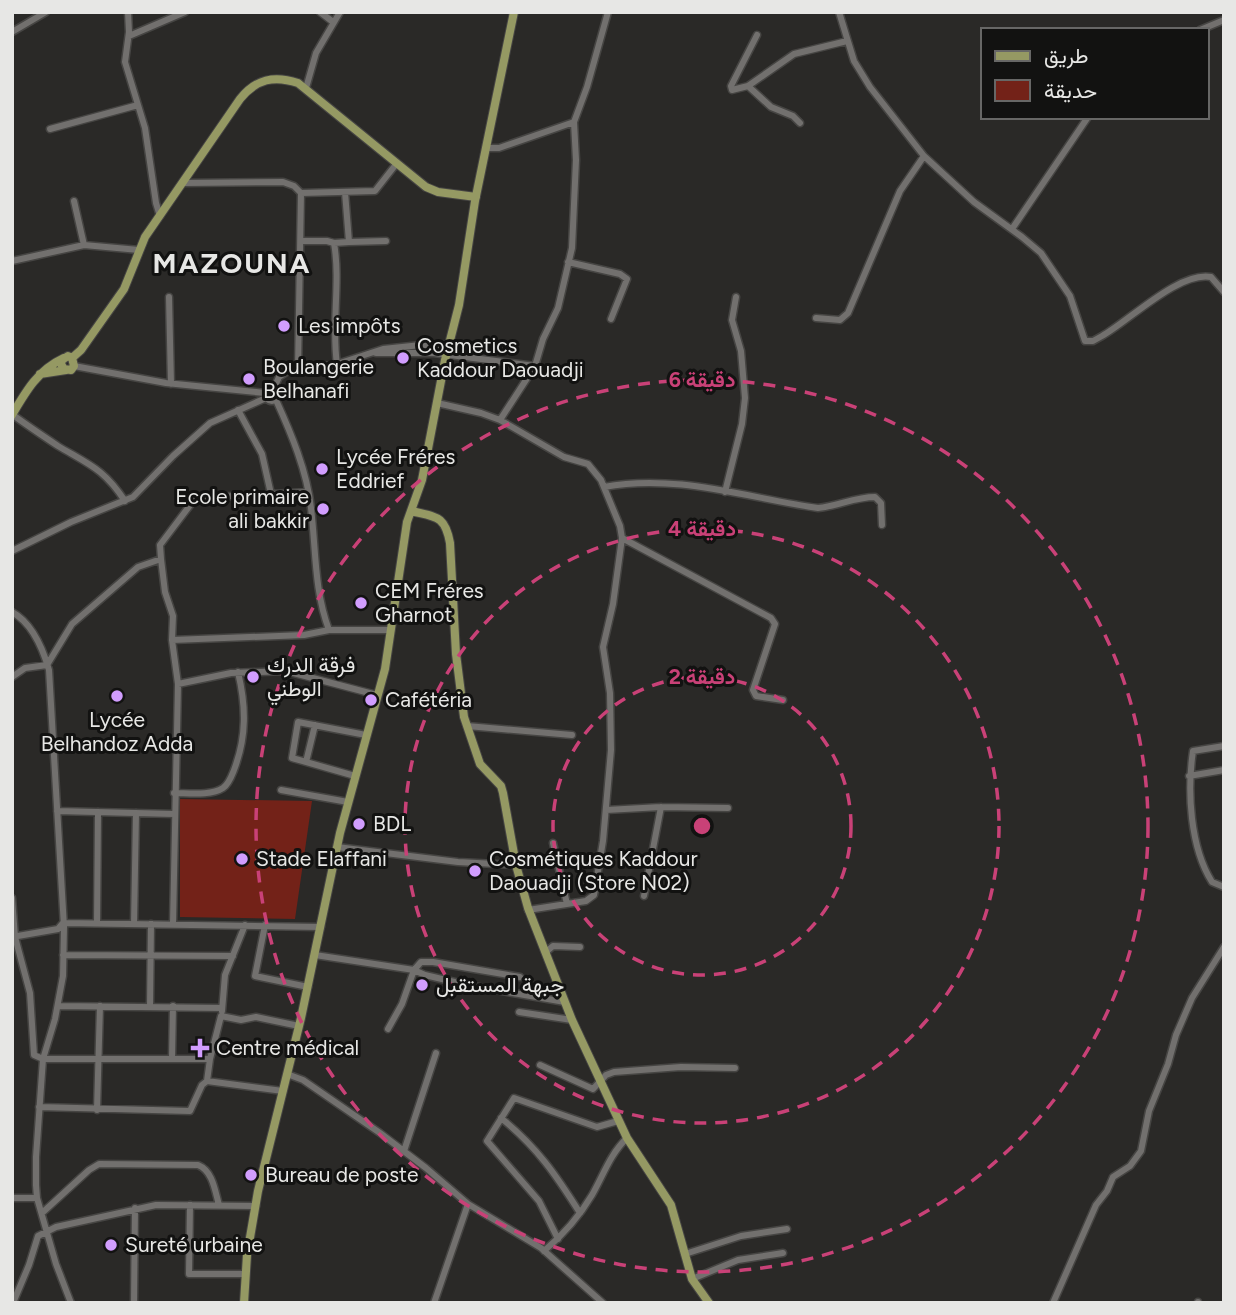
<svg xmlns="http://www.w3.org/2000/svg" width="1236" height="1315" font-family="Figtree,Vazirmatn,sans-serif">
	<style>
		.park { fill: #732218 }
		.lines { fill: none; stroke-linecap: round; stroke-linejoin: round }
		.minor-casing { stroke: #464543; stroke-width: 9 }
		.major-casing { stroke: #464543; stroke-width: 10 }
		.minor { stroke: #72706e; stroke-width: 6 }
		.major { stroke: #959963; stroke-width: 8 }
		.ring { fill: none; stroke: #c94177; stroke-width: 3.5; stroke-dasharray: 12 9 }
		.poi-dot { fill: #d19dfe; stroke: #121211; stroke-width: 2.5 }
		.labels { text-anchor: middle; stroke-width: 6; stroke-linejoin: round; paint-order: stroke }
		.poi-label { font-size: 21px; fill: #e7e7e5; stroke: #121211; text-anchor: start }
		.district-label { font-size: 28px; font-weight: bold; letter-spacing: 2px; fill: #e7e7e5; stroke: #121211 }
		.centre { fill: #c94177; stroke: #121211; stroke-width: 3.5 }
		.ring-label { font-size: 21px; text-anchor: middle; font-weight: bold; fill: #c94177; stroke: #121211; stroke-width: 6; stroke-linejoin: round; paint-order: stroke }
	</style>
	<rect width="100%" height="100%" fill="#2a2927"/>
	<path class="park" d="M180,799l132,2 -17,118 -115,-2z"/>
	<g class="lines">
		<g class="minor-casing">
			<path id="minor" d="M128,12l1,20 -4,30 20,66 11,75 4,13
				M320,12l13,10
				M839,12l15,49 16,26 54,69 50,46 48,35 19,16 29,43 15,45h8l9,-5c27,-15 77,-65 109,-59l13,15
				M1200,30l24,-10
				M12,32l34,-20
				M757,35l-26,51 1,4 16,-4 46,-32 53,-13
				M129,36l56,-24
				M748,86l23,21 22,9 7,7
				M306,88l10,-35 24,-41
				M574,122l13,-35 21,-75
				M50,129l88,-24
				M184,183l99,-1 11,4 7,7 -3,176
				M301,193l74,-2 22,-28
				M74,201l10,44
				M1012,229l76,-112
				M301,241h26l7,2c7,40 -3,81 3,121
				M349,242l37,-1
				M334,243l15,-1 -4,-50
				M12,261l72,-16 55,5
				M568,262l52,12 7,5 -16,40
				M169,297l2,87
				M816,318l24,2 8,-7 52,-122 24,-35
				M376,353h58l101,13
				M74,366l92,17 99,10
				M265 394a7 7 0 1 1 14 0a7 7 0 1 1-14 0Z
				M274,388l5,-11 9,-6 49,-7 46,-15 38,-4h27
				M276,400c15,33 31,71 35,108 5,41 3,82 18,122
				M437,403l44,10 19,7 35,-54 8,-27 15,-31 14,-60 4,-88 -2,-38 -75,26h-13
				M238,410l24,44 9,40
				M13,415c15,11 30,21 45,31 32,19 46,23 67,55
				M500,420l64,37 24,7 13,16 19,46 2,12 -9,66 -10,43 7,46 1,57 -8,91 -9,54 -8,6 -58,9
				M604,487c72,-14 143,11 214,21 20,-2 37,-11 57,-11l6,6 1,22
				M725,492l17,-68 3,-26 -4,-47 -9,-31 4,-23
				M622,538l149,80 4,6 -22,66 3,6 27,4
				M12,551l59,-29 62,-25 40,-41 37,-33 56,-25
				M161,559l4,33 8,24 -1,24
				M12,612c20,11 31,37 37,58l15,257 -1,49 -8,43 -12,40 -7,98v28l1,13 19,66 15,39
				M12,677l13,-9 22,-3 25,-41 66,-57 23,-8 -1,-14 34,-45 4,-2 110,-6
				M178,684l53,-11 55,-2 91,24
				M467,726l105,9
				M1224,746l-31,5c-6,40 -3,96 19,131l12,5
				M306,762l9,-37
				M355,776l-63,-18 6,-36 68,13
				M1189,776l35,-6
				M281,790l67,12
				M174,793c14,0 37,3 49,-5 6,-4 9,-13 11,-18 13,-34 12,-64 4,-98
				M606,810l55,-3 67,1
				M57,811l117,3
				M553,843l14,61
				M337,847l121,15 58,3
				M644,896l17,-89
				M12,898l3,39 15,56 4,62 9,4h167l-3,22
				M97,923l1,-111
				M134,924l2,-111
				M173,924l5,-240 -6,-44 132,-5 25,-5h62
				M265,925l-10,51 53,11
				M12,937l46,-8 5,-6 258,4
				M546,952l7,-6 27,1
				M63,955l170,1
				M315,955l99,15 11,5 42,10 98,17
				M58,1006l164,2
				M150,1006l1,-82
				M222,1011l3,-36 20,-50
				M519,1012l53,8
				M388,1029l14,-25 12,-34 7,-8h12l87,15
				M172,1058l1,-52
				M210,1059l11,-43 20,4 15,-3 43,9
				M540,1065l53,24 13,-14 8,-3 67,-5 54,1
				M287,1074l16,6 77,53 46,35 42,36 73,44 62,55
				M39,1107l151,4 12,-26 5,-4 76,10
				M97,1110l3,-104
				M501,1118c36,29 55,57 79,95
				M404,1151l32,-98
				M12,1198h25
				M190,1205l-1,69h56
				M42,1213l47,-43 10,-6 99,1c15,6 17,26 21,40
				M558,1239l-19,-38 -52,-60 27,-43 83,29 21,-6
				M544,1251c19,-16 35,-34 48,-56 11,-19 18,-41 35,-57
				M685,1254l56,-18 46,-7
				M692,1279l46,-19 45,-7
				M13,1303l16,-38 9,-29 18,-9 100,-22 100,1
				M134,1303l1,-95
				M434,1303l34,-99
				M1053,1303l43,-98 11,-14 6,-14 17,-11 11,-15 8,-40 19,-47 8,-29 16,-37 32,-51
				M1198,1303v-1"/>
		</g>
		<g class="major-casing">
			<path id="major" d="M72,358l2,8 -3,4 -7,-1 -3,-5 1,-4 6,-4 4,2 9,-8 43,-61 21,-52 95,-138c16,-20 34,-24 58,-16l128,104 12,5 38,5
				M40,374l26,-4
				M12,415c14,-24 26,-45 52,-57
				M411,511c25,6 34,4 39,32l6,111 8,63 16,47 21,22 2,7 13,72 12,43 44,112 55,118 44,67 21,74 17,24
				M244,1303l3,-48 11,-64 43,-173 39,-185 45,-164 22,-147 15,-42 23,-120 14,-55 16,-104 39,-189"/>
		</g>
		<use href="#minor" class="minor"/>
		<use href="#major" class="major"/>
	</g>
	<g class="ring">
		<circle cx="702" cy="826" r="149"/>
		<circle cx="702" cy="826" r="297"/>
		<circle cx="702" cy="826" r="446"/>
	</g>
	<g class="poi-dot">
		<circle cx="284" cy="326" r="7"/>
		<circle cx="403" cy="358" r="7"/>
		<circle cx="249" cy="379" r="7"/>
		<circle cx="322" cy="469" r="7"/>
		<circle cx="323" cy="509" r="7"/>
		<circle cx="361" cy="603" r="7"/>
		<circle cx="253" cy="677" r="7"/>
		<circle cx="117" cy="696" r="7"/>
		<circle cx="371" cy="700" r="7"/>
		<circle cx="359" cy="824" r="7"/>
		<circle cx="242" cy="859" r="7"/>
		<circle cx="475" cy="871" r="7"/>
		<circle cx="422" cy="985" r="7"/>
		<path d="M196.5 1037.5h7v7h7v7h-7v7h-7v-7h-7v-7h7z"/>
		<circle cx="251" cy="1175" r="7"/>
		<circle cx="111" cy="1245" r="7"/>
	</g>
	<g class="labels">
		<g class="poi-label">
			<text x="298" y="333">Les impôts</text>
			<text x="417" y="353">Cosmetics<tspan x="417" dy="24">Kaddour Daouadji</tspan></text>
			<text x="263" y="374">Boulangerie<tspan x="263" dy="24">Belhanafi</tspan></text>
			<text x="336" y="464">Lycée Fréres<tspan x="336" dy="24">Eddrief</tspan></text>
			<text x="309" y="504" text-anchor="end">Ecole primaire<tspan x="309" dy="24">ali bakkir</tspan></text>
			<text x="375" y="598">CEM Fréres<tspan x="375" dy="24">Gharnot</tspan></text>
			<text x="267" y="672">فرقة الدرك<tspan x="267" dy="24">الوطني</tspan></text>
			<text x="385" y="707">Cafétéria</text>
			<text x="117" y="727" text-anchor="middle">Lycée<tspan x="117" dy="24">Belhandoz Adda</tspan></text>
			<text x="373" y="831">BDL</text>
			<text x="256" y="866">Stade Elaffani</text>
			<text x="489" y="866">Cosmétiques Kaddour<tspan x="489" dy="24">Daouadji (Store N02)</tspan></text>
			<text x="436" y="992">جبهة المستقبل</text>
			<text x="216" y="1055">Centre médical</text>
			<text x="265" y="1182">Bureau de poste</text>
			<text x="125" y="1252">Sureté urbaine</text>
		</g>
		<g class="district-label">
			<text x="232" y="273">MAZOUNA</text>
		</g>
	</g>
	<circle cx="702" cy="826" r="10" class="centre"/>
	<g class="ring-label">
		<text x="702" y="387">6 دقيقة</text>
		<text x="702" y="536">4 دقيقة</text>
		<text x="702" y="684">2 دقيقة</text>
	</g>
	<rect width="1236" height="1315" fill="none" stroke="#e7e7e5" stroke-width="28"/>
	<rect x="981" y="28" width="228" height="91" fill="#121211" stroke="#676766" stroke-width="2"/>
	<rect x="995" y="51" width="35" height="10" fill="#959963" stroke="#676766" stroke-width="2"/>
	<text x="1044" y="63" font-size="21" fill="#e7e7e5">طريق</text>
	<rect x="995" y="80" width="35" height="21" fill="#732218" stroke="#676766" stroke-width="2"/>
	<text x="1044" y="98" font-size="21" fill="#e7e7e5">حديقة</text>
</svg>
